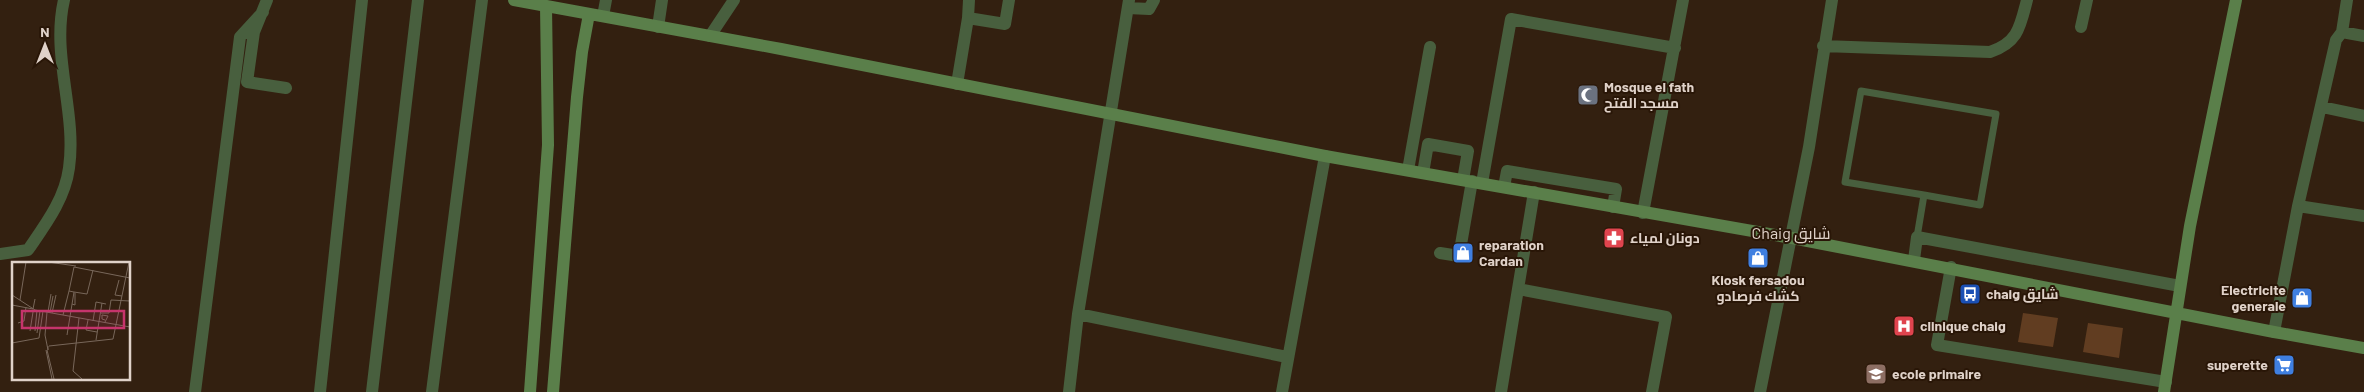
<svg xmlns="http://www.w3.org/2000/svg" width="2364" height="392" font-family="Barlow,Cairo,sans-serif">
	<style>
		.green { fill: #613d21 }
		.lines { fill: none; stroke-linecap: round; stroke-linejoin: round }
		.lane { stroke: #485f3e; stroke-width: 7 }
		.street { stroke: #485f3e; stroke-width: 12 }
		.secondary { stroke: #5a7f4a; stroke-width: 12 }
		.labels { text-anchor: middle; stroke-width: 4; stroke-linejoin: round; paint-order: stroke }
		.poi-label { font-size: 14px; font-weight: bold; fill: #e0d2c9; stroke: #291607; text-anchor: start }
		.quarter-label { font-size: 16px; fill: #e0d2c9; stroke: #291607 }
		.inset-road { fill: none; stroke: #78675a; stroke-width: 1 }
		.view { fill: #c6346c; fill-opacity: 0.15; stroke: #c6346c; stroke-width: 2.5 }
		.inset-edge { fill: none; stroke: #e0d2c9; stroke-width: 2.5 }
	</style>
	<rect width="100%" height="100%" fill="#332010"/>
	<path class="green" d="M2023,313l35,5 -5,29 -35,-5z
		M2088,323l35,5 -4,30 -36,-6z"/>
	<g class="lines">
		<path class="lane" d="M1917,237l7,-42 56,10 16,-91 -135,-23 -16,91 79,13"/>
		<path class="street" d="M267,0l-13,32 -7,50 39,6
			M1128,8l21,1 5,-9
			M603,16l3,-16
			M968,18l1,-18
			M658,27l4,-27
			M2081,27l6,-27
			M2342,32l5,-32
			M710,36l24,-36
			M1823,46l167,6c28,-9 30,-25 37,-52
			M957,84l11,-66 37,6 4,-24
			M2322,107l42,9
			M1408,170l22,-123
			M1423,173l5,-29 40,7 -5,29
			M1482,183l29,-164 164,29
			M1504,187l3,-16 109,18 -3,18
			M2298,206l66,10
			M1643,213l40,-213
			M1440,253l19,3 13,-75
			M0,254l28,-4c17,-25 37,-51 41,-82 8,-56 -18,-112 -5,-168
			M1914,260l3,-23 263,49
			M1951,267l-14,78 229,37
			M1518,289l148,28 -14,75
			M1078,314l209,43
			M2274,332l24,-126 38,-166 6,-8 22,4
			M195,392l45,-355 23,-25
			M320,392l42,-392
			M372,392l46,-392
			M432,392l50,-392
			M1069,392l9,-78 51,-314
			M1282,392l43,-236
			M1501,392l33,-200
			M1760,392l49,-245 23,-147"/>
		<path class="secondary" d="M514,0l267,49 544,107 467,82 482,94 90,16
			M530,392l18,-247 -2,-139
			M553,392l24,-295 5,-45 7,-38
			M2164,392l26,-166 46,-226"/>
	</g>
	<defs>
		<g id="mosque-square" transform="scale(1.125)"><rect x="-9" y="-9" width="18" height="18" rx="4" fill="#6b7280" stroke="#291607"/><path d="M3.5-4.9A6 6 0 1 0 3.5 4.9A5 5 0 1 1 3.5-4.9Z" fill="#fff"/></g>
		<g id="pharmacy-square" transform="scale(1.125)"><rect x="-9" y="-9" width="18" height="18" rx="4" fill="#e0444e" stroke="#291607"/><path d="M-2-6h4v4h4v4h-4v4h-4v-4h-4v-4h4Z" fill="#fff"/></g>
		<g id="shop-square" transform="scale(1.125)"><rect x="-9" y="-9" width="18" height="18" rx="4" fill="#3f7fe0" stroke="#291607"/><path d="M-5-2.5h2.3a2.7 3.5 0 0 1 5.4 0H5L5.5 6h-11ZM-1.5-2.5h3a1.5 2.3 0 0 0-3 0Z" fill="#fff"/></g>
		<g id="bus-square" transform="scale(1.125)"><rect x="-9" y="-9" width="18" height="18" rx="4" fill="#1a4fb4" stroke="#291607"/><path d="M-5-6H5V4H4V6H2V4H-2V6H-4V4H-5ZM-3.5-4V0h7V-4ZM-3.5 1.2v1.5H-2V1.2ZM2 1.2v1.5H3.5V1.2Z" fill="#fff"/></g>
		<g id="hospital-square" transform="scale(1.125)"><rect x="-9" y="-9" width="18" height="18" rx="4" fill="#e0444e" stroke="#291607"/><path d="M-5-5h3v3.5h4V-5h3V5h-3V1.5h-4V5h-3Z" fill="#fff"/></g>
		<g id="supermarket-square" transform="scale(1.125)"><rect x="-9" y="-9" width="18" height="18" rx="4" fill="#3f7fe0" stroke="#291607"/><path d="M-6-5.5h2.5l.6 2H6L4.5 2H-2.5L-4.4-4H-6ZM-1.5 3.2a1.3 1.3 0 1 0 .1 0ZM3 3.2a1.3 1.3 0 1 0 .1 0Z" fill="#fff"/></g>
		<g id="school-square" transform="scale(1.125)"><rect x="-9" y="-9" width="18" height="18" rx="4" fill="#8d6e63" stroke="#291607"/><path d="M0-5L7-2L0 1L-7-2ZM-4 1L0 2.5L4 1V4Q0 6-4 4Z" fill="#fff"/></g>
	</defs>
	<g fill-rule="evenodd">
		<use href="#mosque-square" x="1588" y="95"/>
		<use href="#pharmacy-square" x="1614" y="238"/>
		<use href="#shop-square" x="1463" y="253"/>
		<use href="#shop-square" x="1758" y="258"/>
		<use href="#bus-square" x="1970" y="294"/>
		<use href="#shop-square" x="2302" y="298"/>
		<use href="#hospital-square" x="1904" y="326"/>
		<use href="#supermarket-square" x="2284" y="365"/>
		<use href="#school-square" x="1876" y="374"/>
	</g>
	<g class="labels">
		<g class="poi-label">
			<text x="1604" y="92">Mosque el fath<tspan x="1604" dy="16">مسجد الفتح</tspan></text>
			<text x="1630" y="243">دونان لمياء</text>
			<text x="1479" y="250">reparation<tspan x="1479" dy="16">Cardan</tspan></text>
			<text x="1758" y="285" text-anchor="middle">Kiosk fersadou<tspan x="1758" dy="16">كشك فرصادو</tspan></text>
			<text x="2286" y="295" text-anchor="end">Electricite<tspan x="2286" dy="16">generale</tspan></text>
			<text x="1986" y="299">chaig شايق</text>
			<text x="1920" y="331">clinique chaig</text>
			<text x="2268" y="370" text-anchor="end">superette</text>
			<text x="1892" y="379">ecole primaire</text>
		</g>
		<g class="quarter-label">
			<text x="1791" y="239">Chaig شايق</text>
		</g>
	</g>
	<g transform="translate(12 262)">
		<rect width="118" height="118" fill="#332010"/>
		<path class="inset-road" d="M36,0l28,4M107,18l-4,15 7,1M62,30l13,2 6,-24M0,33l23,15 95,17M8,38l6,-38M60,42l3,1v-12M0,43l21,4 2,-10M35,50l-2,23 3,15v-4M36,50l3,-18M38,51l3,-17M40,51l4,-18M89,51h8l2,-13 19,1M51,53l6,-24M67,56l-6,53 9,8M76,58l-2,10 11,2M81,59l3,-19 10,2M93,60l3,-6 -6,-1v4l3,1M6,61l6,-2 2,-14M18,69l3,-19M23,69l2,-21M25,71l3,-22M55,73l7,-43 -5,-1 5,-24 56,11M84,78l6,-37M0,81l27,-5 4,-27M37,84l64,-7 16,-77M34,88l6,29M35,88l7,29"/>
		<path class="view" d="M10,49h102v17h-102z"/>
		<rect width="118" height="118" class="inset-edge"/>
	</g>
	<g transform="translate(45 45)" stroke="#291607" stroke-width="4" paint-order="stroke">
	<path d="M0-4L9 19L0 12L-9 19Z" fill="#e0d2c9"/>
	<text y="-8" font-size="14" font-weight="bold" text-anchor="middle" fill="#e0d2c9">N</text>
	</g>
</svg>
